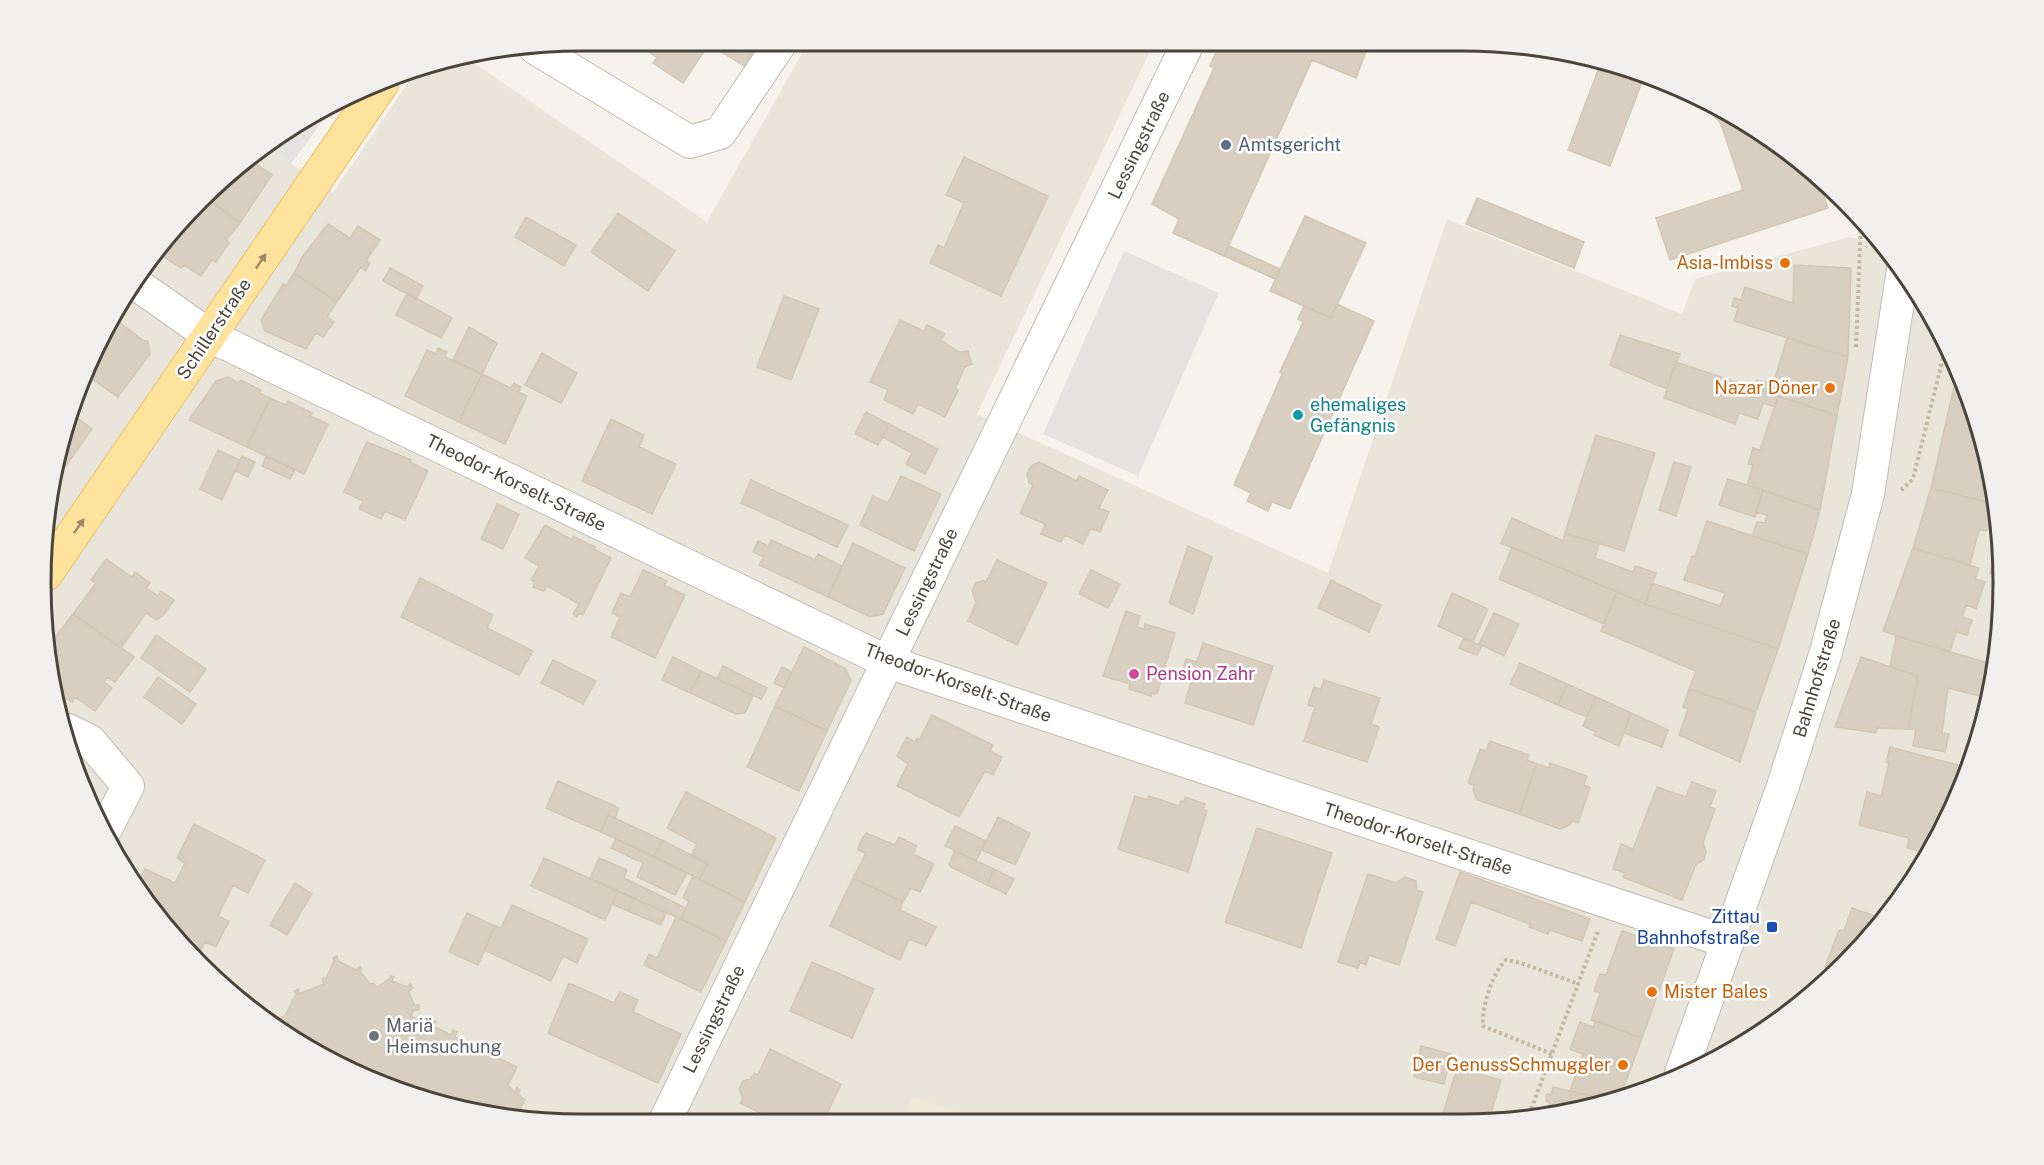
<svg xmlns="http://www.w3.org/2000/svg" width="2044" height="1165" font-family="'Public Sans',sans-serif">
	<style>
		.residential { fill: #eae5da }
		.education { fill: #efe8d6 }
		.parking { fill: #e5e3e0 }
		.building { fill: #d8cfc1; stroke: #d3c7b4; stroke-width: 1.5 }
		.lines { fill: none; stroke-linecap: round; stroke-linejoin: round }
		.minor-casing { stroke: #c2bbae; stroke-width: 34 }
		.major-casing { stroke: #e6c16a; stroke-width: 35 }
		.path { stroke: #c4b79f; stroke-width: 4; stroke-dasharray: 3 3; stroke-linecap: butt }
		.minor { stroke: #fff; stroke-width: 32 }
		.major { stroke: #ffe39c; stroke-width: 33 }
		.oneway { fill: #9c8c66 }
		.service-dot { fill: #5c6f8a; stroke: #fff; stroke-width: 2 }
		.food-dot { fill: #e8710a; stroke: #fff; stroke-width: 2 }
		.culture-dot { fill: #0f9aa8; stroke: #fff; stroke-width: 2 }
		.hotel-dot { fill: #d1479c; stroke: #fff; stroke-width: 2 }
		.transit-dot { fill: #1a4fb4; stroke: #fff; stroke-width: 2 }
		.worship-dot { fill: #6b7280; stroke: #fff; stroke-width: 2 }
		.labels { text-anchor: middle; stroke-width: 5; stroke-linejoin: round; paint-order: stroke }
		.street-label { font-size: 18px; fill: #4b4439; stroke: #fff }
		.service-label { font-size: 18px; fill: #4e5e75; stroke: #fff; text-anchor: start }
		.food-label { font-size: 18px; fill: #c56008; stroke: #fff; text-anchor: end }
		.culture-label { font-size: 18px; fill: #0d838f; stroke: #fff; text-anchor: start }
		.hotel-label { font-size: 18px; fill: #b23c85; stroke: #fff; text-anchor: start }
		.transit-label { font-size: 18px; fill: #164399; stroke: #fff; text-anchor: end }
		.worship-label { font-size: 18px; fill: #5b616d; stroke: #fff; text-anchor: start }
		.rim { fill: none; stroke: #4b4439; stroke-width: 3 }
	</style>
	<rect width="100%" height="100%" fill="#f6f3ec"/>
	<path class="residential" d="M809,41h346l-178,373 351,159 119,-354 235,95 13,-35 154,-42 35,8 8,8 56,90 37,100 17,104 -3,107 -24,103 -44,97 -86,111 -83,68 -126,63 -104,24 -985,3 -138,-27 -98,-44 -136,-112 -93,-150 -40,-172 17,-176 73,-161 121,-129 12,-6 68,47 85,-125 50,-9 239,163z"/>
	<path class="education" d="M911,1097l77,25h-86z"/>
	<path class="parking" d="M329,112l-38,52 -26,-18z
		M1124,251l95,42 -81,183 -95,-42z"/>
	<path class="building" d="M632,41h128l-16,25 -35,-22 -26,39 -30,-20 4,-6z
		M1221,41h149l-14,37 -44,-18 -88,196 -51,-23 6,-14 -27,-15 62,-136 -4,-2z
		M1601,62l34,7 98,44 83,60 12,35 -158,52 -14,-42 87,-28 -22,-66 -15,-19 -64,-23 -32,84 -42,-16z
		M252,154l7,5 -4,4 17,12 -32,48 -31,-23z
		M964,157l84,39 -47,100 -71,-33 8,-18 6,3 20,-45 -18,-8z
		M1477,198l107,44 -10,26 -108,-44z
		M209,200l31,23 -14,17 3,3 -13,19 -4,-2 -11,16 -17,-11 -3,3 -20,-13 3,-5 -1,-2z
		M618,213l57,38 -27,40 -57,-39z
		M1305,216l61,27 -35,75 -61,-27z
		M526,217l50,28 -12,21 -49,-29z
		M328,224l22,14 8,-12 22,14 -14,21 4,2 -4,8 -5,-4 -24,35 -43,-29 9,-17z
		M1229,246l51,23 -5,10 -51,-23z
		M1794,265l57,3 -3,89 -114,-36 4,-13 -6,-2 2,-8 7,2 4,-13 48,16z
		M390,268l33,18 -7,13 -33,-18z
		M294,273l43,29 -10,15 7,5 -11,15 -7,-4 -10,16 -41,-18 -4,-11 22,-36 3,2z
		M407,293l45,25 -11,20 -45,-23z
		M784,296l35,13 -28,71 -34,-13z
		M1337,304l37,17 -84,188 -18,-7 -4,9 -21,-10 4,-8 -17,-8 48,-111 -2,-2 23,-50 -5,-3 6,-13 27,12z
		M115,319l29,22h4l2,13 -32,43 -29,-20z
		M900,320l24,11 3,-6 18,9 -4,6 18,12 9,-1 4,13 -7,3 -9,20 2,4 -13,26 -27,-13 -5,10 -29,-14 4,-10 -18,-8z
		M469,327l28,16 -15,31 -29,-14z
		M1620,335l60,19 -13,35 -57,-24z
		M1787,338l61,19 -11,59 -82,-28 2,-8 16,5z
		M438,348l9,4 -2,5 37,17 -23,48 -54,-26 22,-46 9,4z
		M542,353l35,20 -16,30 -36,-18z
		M1676,362l102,34 -3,11 -12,-4 -5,16 -19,-6 -4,11 -71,-26z
		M1958,370l8,20 -12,-3z
		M482,374l29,14 3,-5 7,4 -2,5 8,4 -22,48 -46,-22z
		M228,377l11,6 2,-3 20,10 -2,3 11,5 -23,49 -58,-27 27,-39z
		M1954,387l12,3 19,53 9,51 -3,9 -60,-15z
		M1778,396l59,20 -17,94 -73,-25 6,-20 -5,-1 5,-16 7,2z
		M270,398l16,7 2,-4 24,12 -2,3 18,8 -24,50 -57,-27z
		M866,412l23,12 -11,21 -23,-11z
		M72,414l20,15 -27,38 -8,-5 2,-20z
		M611,419l33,16 -5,12 37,17 -24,50 -70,-33z
		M889,424l49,25 -13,25 -19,-10 6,-11 -30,-16z
		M1596,435l59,18 -31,98 -59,-18z
		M367,442l44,18 -1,2 18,9 -23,49 -20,-9 -4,8 -22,-10 4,-8 -19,-9z
		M218,450l22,10 -18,40 -22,-11z
		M242,456l13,6 -7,15 -13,-6z
		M266,456l29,14 -5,9 -28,-13z
		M57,462l8,5 -10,13z
		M1039,462l38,19 2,-5 29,14 -9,18 10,4 -9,20 -9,-4 -8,16 -18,-9 -4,7 -20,-8 4,-10 -25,-11 13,-28 -4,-2 -2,-9 4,-8z
		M1674,462l17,5 -15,49 -17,-6z
		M901,476l40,18 -27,57 -54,-26 13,-29 15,7z
		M1728,479l35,11 -8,27 -36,-12z
		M751,480l97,45 -11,22 -96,-44z
		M1931,488l60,15 -2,9 3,4 -3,12 -4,3 -6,-1 -9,35 -57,-17z
		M1763,490l57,20 -12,44 -56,-18 5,-14 8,1 2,-8 -11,-3z
		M497,504l22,10 -16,35 -22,-10z
		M1512,518l51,23 2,-8 34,11 -4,14 38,14 2,-6 21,7 -11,31 -144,-61z
		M1707,521l101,33 -30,95 -133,-45 7,-21 68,23 5,-13 -41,-13 8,-24 3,1z
		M545,525l27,15 1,-4 22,11 -1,2 17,9 -28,57 -5,-1 -1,3 -4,-3 6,-10 -32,-18 -3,5 -11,-4 2,-5 -4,-2 8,-14 -14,-8z
		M771,540l44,20 3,-6 24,12 -14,31 -69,-32 5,-8 -11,-5 5,-11 10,5z
		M1999,542h2l1,5 -1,28 -11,-2z
		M853,543l52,25 -22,46 -13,3 -42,-20z
		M1188,546l24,11 -19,57 -24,-11z
		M1512,547l105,45 -13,32 -105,-45z
		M1913,548l66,20 -4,11 10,3 -9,27 -10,-4 -4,12 10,3 -5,15 -11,-3 -6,20 -67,-21z
		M106,559l26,18 3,-5 15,11 -4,5 12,8 3,-5 13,9 -11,16 -7,4 -10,-7 -25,35 -48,-34 23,-31 -5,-3z
		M997,560l50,23 -30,62 -49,-24 8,-18 -4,-13 4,-7 7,-3 3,2z
		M643,570l24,11 -3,4 21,10 -30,63 -44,-21 9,-20 -8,-4 9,-20 9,4z
		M1091,570l29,14 -12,24 -29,-14z
		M1996,574l5,1v15l-8,-2z
		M420,578l73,37 -6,13 46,23 -14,24 -118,-58z
		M1331,580l50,25 -12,27 -51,-24z
		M1617,592l28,12 133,45 -22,63 -67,-23 7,-18 -95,-40z
		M1452,593l36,16 -15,33 -35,-16z
		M1126,611l14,5 -3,11 7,2 1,-5 30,9 -18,61 -5,-1 -1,3 -22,-7 1,-5 -27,-8z
		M1494,613l25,11 -15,32 -25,-12z
		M73,614l61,43 -19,25 -8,-5 -3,5 8,6 -17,23 -20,-14 -3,5 -13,-8 -1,-6 2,-3 -3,-2 -9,-37z
		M156,635l50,34 -16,23 -49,-34z
		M1896,636l99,29 -7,33 -40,-10 -6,45 7,1 -4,18 -32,-6 3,-17h-8l10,-53 -28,-9z
		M1464,638l18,8 -5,9 -18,-7z
		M1203,643l70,23 -20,59 -68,-22 7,-24 -11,-4 5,-16 11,3z
		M804,647l42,22 5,12 -24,50 -52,-25z
		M673,657l28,14 -11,22 -28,-13z
		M1861,657l57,19 -10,53 -31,-1 -1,5 -41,-6z
		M553,660l43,21 -13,23 -42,-21z
		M1520,663l47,21 -9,21 -48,-21z
		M723,666l44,22 -6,11 -44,-20z
		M782,667l10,5 -8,16 -10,-5z
		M701,671l52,25 -8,17 -9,1 -46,-21z
		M158,677l38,27 -14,20 -38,-27z
		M1324,680l56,18 -9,26 8,3 -12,35 -63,-21 11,-34 -7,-2 6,-18 7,2z
		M1567,684l29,13 -9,20 -29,-12z
		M1689,689l67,23 -16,50 -61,-27 9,-26 -5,-2z
		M1596,697l35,16 -12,33 -25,-11 2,-3 -13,-6z
		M775,706l52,25 -28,60 -52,-24z
		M1631,713l37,17 -6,17 -38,-14z
		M932,715l61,30 -3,6 12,6 -9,18 -8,-4 -26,46 -62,-31 11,-22 -11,-8 10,-19 8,5 2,-4 2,2z
		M1490,741l39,14 -2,5 10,4 -18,50 -42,-14 -4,-10 1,-5 -6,-2 12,-34 6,2z
		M1890,747l79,21 -34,76 -6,-2 -2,11 -20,-5 2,-10 -50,-13 8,-33 14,4 8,-33 -3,-1z
		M1550,763l37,13 -3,9 6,3 -12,35 -6,-2 -2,4 -10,4 -41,-15 18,-50 12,4z
		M558,781l61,27 -4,10 -7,-3 -7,17 -55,-24z
		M1692,782l24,9 -6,16 5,2 -12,34 3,8 -2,9 -8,4 -14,36 -59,-23 2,-4 -12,-4 8,-25 12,5 24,-62 29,10z
		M686,792l90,46 -31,64 -46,-23 9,-15 -16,-9 5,-11 -30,-16z
		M1135,796l13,4 1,-4 30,10 2,-5 3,1 1,-5 20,7 -2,5 4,2 -19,61 -70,-23z
		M608,815l54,25 -8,16 -53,-24z
		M998,817l32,16 -15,32 -33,-15z
		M194,824l71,36 -17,33 -15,-8 -15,31 11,5 -13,26 -11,-5 -8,16 -22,-18 -37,-60 7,-11 30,14 10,-20 -8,-5z
		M955,826l31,15 -10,20 -31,-15z
		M1257,828l75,25 -31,95 -76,-26z
		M866,833l29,12 4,-8 18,9 -4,8 21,10 -14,28 -9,-4 -8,14 -50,-24 13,-25 -8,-3 2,-8z
		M616,839l71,34 -12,22 -38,-18 6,-14 -32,-15z
		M662,840l46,24 -9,15 -45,-23z
		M955,851l39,18 -7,16 -36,-18 -2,-3z
		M544,858l74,33 -13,29 -74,-34z
		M599,858l28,12 -3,8 62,30 -5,11 -91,-40z
		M994,869l20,10 -8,15 -19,-9z
		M1460,872l130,47 -8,22 -32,-11 -2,4 -19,-7 1,-3 -59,-22 -16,44 -19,-7z
		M1368,874l28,9 9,-6 11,4 1,9 6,2 -24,73 -30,-10 -3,10 -6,-3 -2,6 -20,-6z
		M693,876l52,26 -19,39 -45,-22 8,-18 -6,-3z
		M853,878l50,24 -3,8 36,17 -10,19 -17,-7 -9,21 -70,-34z
		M295,883l17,11 -25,41 -17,-10z
		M618,891l16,7 -6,13 -16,-7z
		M634,898l32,15 -5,12 -33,-14z
		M512,905l76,34 -11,24 -14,-7 -12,25 -67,-31 11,-24 6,2z
		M1852,908l29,10 -36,48 -20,16 5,-14 -5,-1 14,-37 5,1z
		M467,913l28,13 -17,39 -29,-13z
		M676,917l50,24 -25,51 -57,-27 5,-11 8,4z
		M1622,931l52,18 -32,89 -51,-18 9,-27 -6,-2 6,-17 6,1z
		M337,956l1,5 18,9 4,-4 2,3 -2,2 10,13 3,-1 4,4 12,-8 2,-3 3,1 -2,4 15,6 3,-3 3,4 -4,4 5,13h5v5h-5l-3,6 17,8 3,-5 5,3 -3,4 18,9 2,-5 4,2 -2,5 18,8 2,-4 5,2 -3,5 17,8 3,-5 4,2 -2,5 18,9 -9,18 7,8 2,-5 3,2 -2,4 7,6 -9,17 -107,-21 -98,-44 -24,-20 -4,-12 -3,1v-3l5,-2 11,-22 -2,-3 4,-2 1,5 25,-10 -2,-5 4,-1 8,-17 -1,-3z
		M812,962l62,27 -22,49 -62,-27z
		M569,983l45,20 6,-11 18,8 -5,12 48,22 -23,49 -110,-50z
		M1596,1021l46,17 -23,62 -6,1 -43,-10 13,-37 -13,-5 10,-27 13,5z
		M1421,1046l30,8 -7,30 -30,-7z
		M770,1049l71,35 -18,38 -42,1 -41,-20 3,-5 -4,-9 4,-8 8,-2 3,-6 4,2z
		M1457,1068l44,12 -12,40h-48z
		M1553,1087l17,4 43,10 -66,15 2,-14 -3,-1 1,-7 4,1z"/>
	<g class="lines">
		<g class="minor-casing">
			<path id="minor" d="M535,48l155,94 30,-9 62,-92
				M132,281l78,55 678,326 840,280
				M68,730l22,11 38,45 -22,43
				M1681,1073l102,-287 43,-134 42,-158 35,-224
				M664,1123l525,-1082"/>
		</g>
		<g class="major-casing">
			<path id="major" d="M46,574l336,-491"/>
		</g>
		<path class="path" d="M1856,347l5,-127
			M1901,490l12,-11 34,-137
			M1552,1054l-69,-28c-2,-17 10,-55 23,-66l15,3 58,21
			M1527,1120l71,-189"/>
		<use href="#minor" class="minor"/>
		<use href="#major" class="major"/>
	</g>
	<defs><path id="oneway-solid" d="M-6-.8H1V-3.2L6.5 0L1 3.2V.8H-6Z" transform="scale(1.5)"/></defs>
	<g class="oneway">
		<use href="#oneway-solid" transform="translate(261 261) rotate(-56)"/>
		<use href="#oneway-solid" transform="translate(79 526) rotate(-55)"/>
	</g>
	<circle class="service-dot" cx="1226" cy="145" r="6"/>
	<g class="food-dot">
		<circle cx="1785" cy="263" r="6"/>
		<circle cx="1830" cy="388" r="6"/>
		<circle cx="1652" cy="992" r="6"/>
		<circle cx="1623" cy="1065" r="6"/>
	</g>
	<circle class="culture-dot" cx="1298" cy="415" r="6"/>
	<circle class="hotel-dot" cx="1134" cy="674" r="6"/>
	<rect class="transit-dot" x="1766" y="921" width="12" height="12" rx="3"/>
	<circle class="worship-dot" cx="374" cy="1036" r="6"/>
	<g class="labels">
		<g class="street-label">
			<text transform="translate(1139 145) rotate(-64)" y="6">Lessingstraße</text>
			<text transform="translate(214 329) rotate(-56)" y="6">Schillerstraße</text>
			<text transform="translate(516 483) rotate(26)" y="6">Theodor-Korselt-Straße</text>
			<text transform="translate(927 582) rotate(-64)" y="6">Lessingstraße</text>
			<text transform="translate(1817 678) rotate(-73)" y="6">Bahnhofstraße</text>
			<text transform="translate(958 683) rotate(20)" y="6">Theodor-Korselt-Straße</text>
			<text transform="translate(1418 839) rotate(18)" y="6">Theodor-Korselt-Straße</text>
			<text transform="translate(714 1019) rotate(-64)" y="6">Lessingstraße</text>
		</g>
		<g class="service-label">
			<text x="1238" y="151">Amtsgericht</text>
		</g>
		<g class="food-label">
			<text x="1773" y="269">Asia-Imbiss</text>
			<text x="1818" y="394">Nazar Döner</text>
			<text x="1664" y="998" text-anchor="start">Mister Bales</text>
			<text x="1611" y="1071">Der GenussSchmuggler</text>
		</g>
		<g class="culture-label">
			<text x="1310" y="411">ehemaliges<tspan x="1310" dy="21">Gefängnis</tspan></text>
		</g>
		<g class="hotel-label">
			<text x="1146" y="680">Pension Zahr</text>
		</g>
		<g class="transit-label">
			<text x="1760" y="923">Zittau<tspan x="1760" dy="21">Bahnhofstraße</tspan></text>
		</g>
		<g class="worship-label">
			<text x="386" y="1032">Mariä<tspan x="386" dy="21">Heimsuchung</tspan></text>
		</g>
	</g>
	<path d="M0 0H2044V1165H0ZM582 51H1462A531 531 0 0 1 1993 582V583A531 531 0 0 1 1462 1114H582A531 531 0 0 1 51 583V582A531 531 0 0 1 582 51Z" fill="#f1f0ef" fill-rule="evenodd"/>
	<path class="rim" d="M582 51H1462A531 531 0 0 1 1993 582V583A531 531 0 0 1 1462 1114H582A531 531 0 0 1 51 583V582A531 531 0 0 1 582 51Z"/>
</svg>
